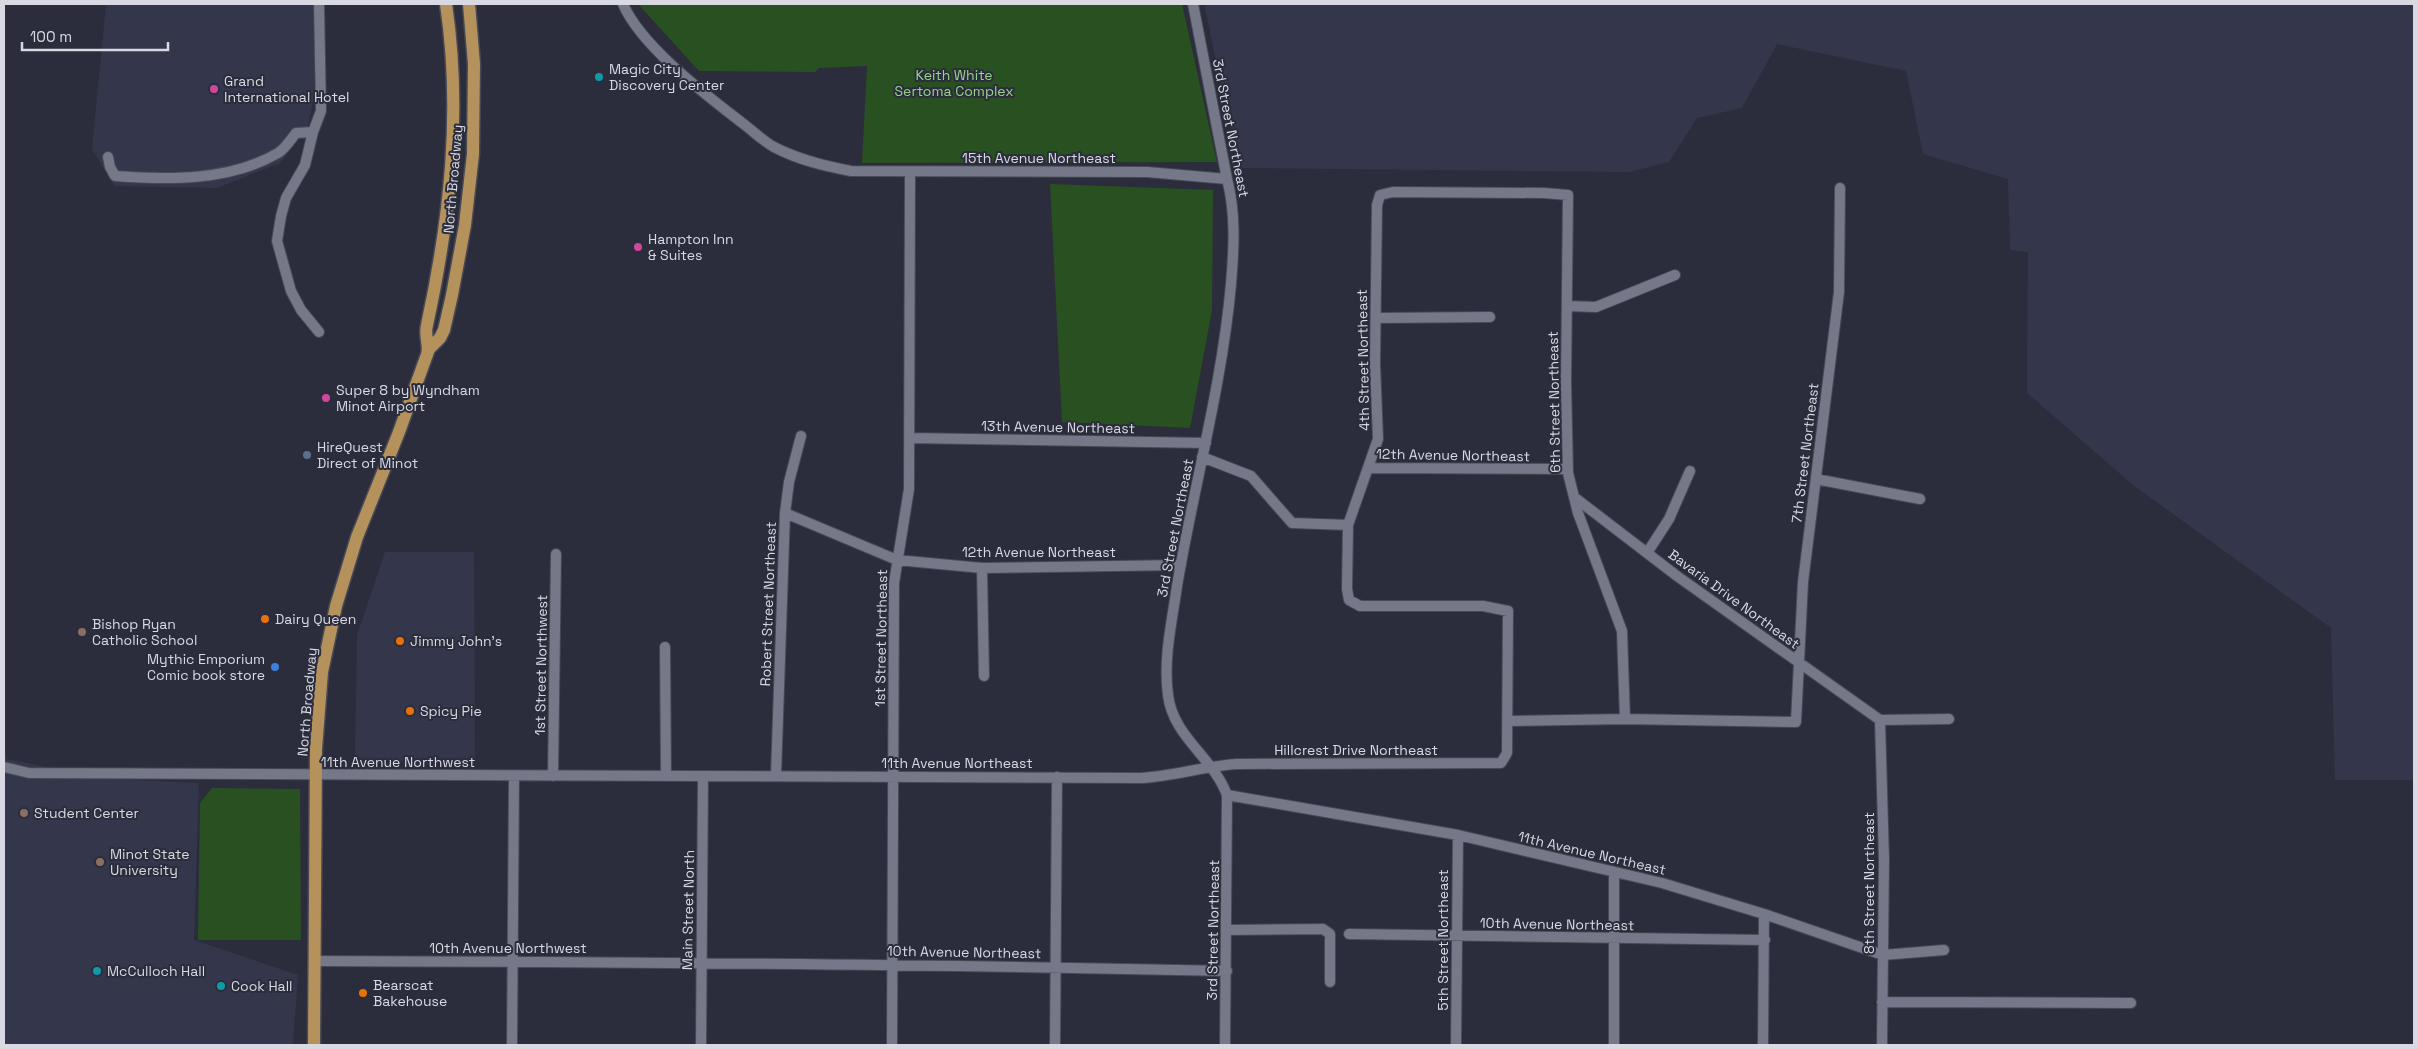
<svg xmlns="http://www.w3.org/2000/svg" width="2418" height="1049" font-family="'Space Grotesk',sans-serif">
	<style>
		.built { fill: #34374b }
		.green { fill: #295020 }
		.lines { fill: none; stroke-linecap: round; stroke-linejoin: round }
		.minor-casing { stroke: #474954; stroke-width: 12 }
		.major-casing { stroke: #474954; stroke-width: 15 }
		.minor { stroke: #757888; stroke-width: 10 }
		.major { stroke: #b5915c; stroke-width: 12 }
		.culture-dot { fill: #0f9aa8; stroke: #2b2d3c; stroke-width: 2 }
		.hotel-dot { fill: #d1479c; stroke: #2b2d3c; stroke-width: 2 }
		.service-dot { fill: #5c6f8a; stroke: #2b2d3c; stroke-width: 2 }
		.food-dot { fill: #e8710a; stroke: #2b2d3c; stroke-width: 2 }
		.education-dot { fill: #8d6e63; stroke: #2b2d3c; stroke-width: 2 }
		.shop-dot { fill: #3f7fe0; stroke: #2b2d3c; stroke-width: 2 }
		.labels { text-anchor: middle; stroke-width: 4; stroke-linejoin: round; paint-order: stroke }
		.poi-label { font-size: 14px; fill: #d8d9e3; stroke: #2b2d3c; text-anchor: start }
		.park-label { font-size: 14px; fill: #97d48a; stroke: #2b2d3c }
		.street-label { font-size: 14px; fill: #d8d9e3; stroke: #2b2d3c }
	</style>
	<rect width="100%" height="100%" fill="#2b2d3c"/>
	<path class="built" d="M106,4h208v93l-6,29 -28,37 -63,25 -103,-2 -22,-37z
		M1204,4h1210v776h-79l-4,-152 -198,-143 -106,-92 1,-141 -18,-2 -2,-71 -85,-25 -17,-83 -129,-27 -35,64 -45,10 -28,44 -40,10 -390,-4z
		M385,552h89l1,209h-120l2,-126z
		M4,747l3,12 100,20 92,4 -5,157 104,35 -5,70h-289z"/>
	<path class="green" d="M638,4h544l35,158 -355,1 5,-97 -48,2 -4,4 -116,-1z
		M1050,184l163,6 -1,120 -22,118 -128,-6z
		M212,788l88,1 1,151h-103l2,-137z"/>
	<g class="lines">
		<g class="minor-casing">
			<path id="minor" d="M623,4c18,42 82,90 118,118 11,8 22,19 33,25 25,13 50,19 77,24l296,1 80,7
				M1193,4l34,175c9,34 7,70 4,105 -9,102 -37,201 -54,302 -5,36 -14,73 -9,109 5,42 45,62 59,100l-2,250
				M108,157l2,10 5,9c54,4 115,5 163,-23 7,-4 13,-14 18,-20l17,-1
				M1567,306l29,1 79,-32
				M1376,318l114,-1
				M319,332l-18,-22 -10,-19 -14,-50 4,-25 5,-18 19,-33 8,-33 8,-21 -2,-107
				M909,438l297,5
				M1202,457l49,19 41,47 56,2
				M1369,468l199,1
				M1816,479l104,20
				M1574,497l103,79 203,144
				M785,513l112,47 85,8 199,-3
				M1647,553l22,-34 21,-48
				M982,568l2,108
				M665,647l1,129
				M1880,720l4,140 -2,185
				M1880,720l69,-1
				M1508,721l117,-2 171,3 7,-140 36,-290 1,-104
				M4,767l25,6 1113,5c32,-2 63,-12 95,-14l264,-1 6,-10 1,-142 -25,-5h-123l-11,-6 -2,-11 1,-64 30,-86 -3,-75 2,-159 3,-10 13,-3 151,1 24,2 -2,187 2,91 10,40 44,118 3,88
				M776,775l9,-262 4,-31 12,-46
				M553,776l3,-222
				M1227,795l231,40 204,48 102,31 119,41 61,-5
				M1614,872v173
				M1227,930l96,-1 7,5v48
				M1349,934l416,6
				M315,961c304,1 608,3 912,10
				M1882,1002l249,1
				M512,1045l2,-269
				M701,1045l2,-269
				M892,1045l2,-462 15,-94 1,-316
				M1055,1045l2,-268
				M1456,1045l2,-210
				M1763,1045l1,-131"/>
		</g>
		<g class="major-casing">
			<path id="major" d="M427,355c3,-10 -3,-19 0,-30 23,-106 35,-213 19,-321
				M314,1045l2,-296 6,-77 14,-66 21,-69 42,-105 30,-83 11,-11 4,-8 8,-35 13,-70 8,-71 1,-90 -5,-60"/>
		</g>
		<use href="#minor" class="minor"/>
		<use href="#major" class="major"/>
	</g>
	<g class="culture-dot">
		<circle cx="599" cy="77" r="5"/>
		<circle cx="97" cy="971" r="5"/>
		<circle cx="221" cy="986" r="5"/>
	</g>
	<g class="hotel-dot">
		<circle cx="214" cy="89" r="5"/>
		<circle cx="638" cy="247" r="5"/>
		<circle cx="326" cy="398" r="5"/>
	</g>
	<circle class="service-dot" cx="307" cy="455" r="5"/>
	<g class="food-dot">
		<circle cx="265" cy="619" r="5"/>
		<circle cx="400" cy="641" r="5"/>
		<circle cx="410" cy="711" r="5"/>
		<circle cx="363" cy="993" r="5"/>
	</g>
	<g class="education-dot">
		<circle cx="82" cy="632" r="5"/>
		<circle cx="24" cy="813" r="5"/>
		<circle cx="100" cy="862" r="5"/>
	</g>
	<circle class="shop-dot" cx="275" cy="667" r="5"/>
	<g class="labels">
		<g class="poi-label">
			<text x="609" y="74">Magic City<tspan x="609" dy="16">Discovery Center</tspan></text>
			<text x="224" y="86">Grand<tspan x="224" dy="16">International Hotel</tspan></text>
			<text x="648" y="244">Hampton Inn<tspan x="648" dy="16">&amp; Suites</tspan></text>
			<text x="336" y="395">Super 8 by Wyndham<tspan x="336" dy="16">Minot Airport</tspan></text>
			<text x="317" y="452">HireQuest<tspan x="317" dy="16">Direct of Minot</tspan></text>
			<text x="275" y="624">Dairy Queen</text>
			<text x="92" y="629">Bishop Ryan<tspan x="92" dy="16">Catholic School</tspan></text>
			<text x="410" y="646">Jimmy John's</text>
			<text x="265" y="664" text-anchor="end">Mythic Emporium<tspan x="265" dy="16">Comic book store</tspan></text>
			<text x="420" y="716">Spicy Pie</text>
			<text x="34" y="818">Student Center</text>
			<text x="110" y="859">Minot State<tspan x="110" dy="16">University</tspan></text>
			<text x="107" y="976">McCulloch Hall</text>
			<text x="373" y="990">Bearscat<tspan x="373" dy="16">Bakehouse</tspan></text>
			<text x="231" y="991">Cook Hall</text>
		</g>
		<g class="park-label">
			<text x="954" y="80">Keith White<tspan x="954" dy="16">Sertoma Complex</tspan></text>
		</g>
		<g class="street-label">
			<text transform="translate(1231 128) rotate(79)" y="5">3rd Street Northeast</text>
			<text x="1039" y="163">15th Avenue Northeast</text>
			<text transform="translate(453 179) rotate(-85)" y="5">North Broadway</text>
			<text transform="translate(1363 360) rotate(-91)" y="5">4th Street Northeast</text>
			<text transform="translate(1554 402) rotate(-91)" y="5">6th Street Northeast</text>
			<text transform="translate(1058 427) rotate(1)" y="5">13th Avenue Northeast</text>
			<text transform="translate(1805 453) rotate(-83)" y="5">7th Street Northeast</text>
			<text transform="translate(1453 455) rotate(1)" y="5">12th Avenue Northeast</text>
			<text transform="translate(1175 528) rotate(-79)" y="5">3rd Street Northeast</text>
			<text x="1039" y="557">12th Avenue Northeast</text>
			<text transform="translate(1734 599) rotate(36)" y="5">Bavaria Drive Northeast</text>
			<text transform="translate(768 604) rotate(-88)" y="5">Robert Street Northeast</text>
			<text transform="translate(881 638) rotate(-89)" y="5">1st Street Northeast</text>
			<text transform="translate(541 665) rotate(-89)" y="5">1st Street Northwest</text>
			<text transform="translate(307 702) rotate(-85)" y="5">North Broadway</text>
			<text x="1356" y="755">Hillcrest Drive Northeast</text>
			<text x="398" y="767">11th Avenue Northwest</text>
			<text x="957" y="768">11th Avenue Northeast</text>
			<text transform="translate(1592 853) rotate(13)" y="5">11th Avenue Northeast</text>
			<text transform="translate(1869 883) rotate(-90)" y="5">8th Street Northeast</text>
			<text transform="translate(688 910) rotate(-89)" y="5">Main Street North</text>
			<text transform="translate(1557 924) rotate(1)" y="5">10th Avenue Northeast</text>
			<text transform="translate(1213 930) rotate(-89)" y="5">3rd Street Northeast</text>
			<text transform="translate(1443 940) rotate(-90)" y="5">5th Street Northeast</text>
			<text x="508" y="953">10th Avenue Northwest</text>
			<text transform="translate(964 952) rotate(1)" y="5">10th Avenue Northeast</text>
		</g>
	</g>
	<rect width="2418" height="1049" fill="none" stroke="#d8d9e3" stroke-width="10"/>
	<path d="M22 42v8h146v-8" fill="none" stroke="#d8d9e3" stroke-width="2.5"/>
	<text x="30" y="42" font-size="15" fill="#d8d9e3" stroke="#2b2d3c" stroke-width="4" paint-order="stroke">100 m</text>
</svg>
